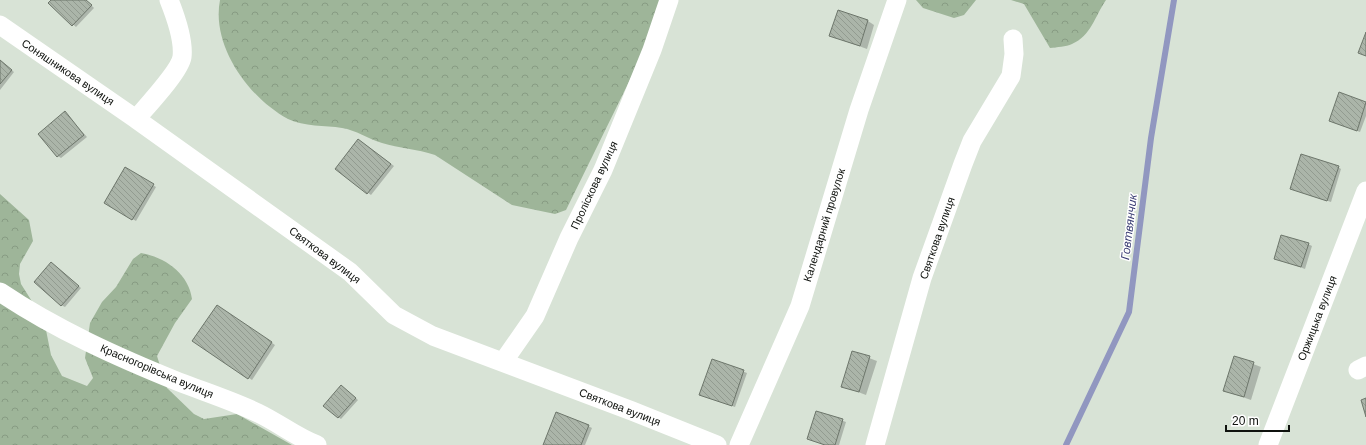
<svg xmlns="http://www.w3.org/2000/svg" width="1366" height="445" font-family="Helvetica,sans-serif">
	<style>
		.forest { fill: url(#forest-crowns) }
		.shadow { fill: #0003 }
		.lines { fill: none; stroke-linecap: round; stroke-linejoin: round }
		.stream { stroke: #9197c0; stroke-width: 6 }
		.building { fill: url(#building-back-hatch); stroke: #6d766b }
		.street { stroke: #fff; stroke-width: 19 }
		.labels { text-anchor: middle; stroke-width: 3; stroke-linejoin: round; paint-order: stroke }
		.street-label { font-size: 11px; fill: #0f120e; stroke: #fff }
		.water-label { font-size: 12px; font-style: italic; fill: #3a3d73; stroke: #fff }
	</style>
	<defs>
		<pattern id="forest-crowns" width="20" height="18" patternUnits="userSpaceOnUse"><rect width="20" height="18" fill="#9eb599"/><path d="M2 6a3 3 0 1 1 6 0M12 15a3 3 0 1 1 6 0" fill="none" stroke="#879b83"/></pattern>
		<pattern id="building-back-hatch" width="6" height="6" patternUnits="userSpaceOnUse"><rect width="6" height="6" fill="#abb5a9"/><path d="M-1 5l2 2M0 0l6 6M5-1l2 2" fill="none" stroke="#929b90"/></pattern>
	</defs>
	<rect width="100%" height="100%" fill="#d8e3d6"/>
	<path class="forest" d="M220,0h440l-11,41 -83,169 -11,4 -43,-9 -77,-50c-18,-6 -36,-7 -53,-12 -14,-4 -26,-13 -40,-15 -17,-3 -38,-1 -54,-9 -39,-21 -77,-73 -68,-119z
		M916,0h60l-12,15 -10,3 -31,-10z
		M1011,0h95c-11,16 -15,36 -34,44 -6,3 -15,3 -22,4l-26,-44z
		M0,194l29,26 4,21 -13,23 -1,10 2,10 12,19 9,7 9,45 11,21 25,10 6,-8 -8,-20 5,-35 12,-21 14,-15 17,-28 8,-6c24,4 48,21 51,46l-17,24 -18,33 10,32 27,26 10,5 33,-5 55,31h-292z"/>
	<path class="shadow" d="M53,0h33l8,8 -18,19 -26,-24z
		M868,21l6,4 -7,24 -36,-13z
		M0,61l14,11 -14,18z
		M1339,94l27,9v13l-6,16 -30,-11z
		M65,113l22,24 -26,21 -3,-2z
		M359,140l35,26 -23,29 -35,-26z
		M1338,167l3,2 -10,33 -37,-12z
		M126,169l30,18 -20,34 -31,-18z
		M1308,244l4,2 -7,23 -30,-11z
		M52,263l29,25 -16,19 -4,-2z
		M220,308l55,37 -23,35 -3,-2z
		M853,352l24,9 -11,34 -24,-9z
		M1235,357l26,10 -10,33 -26,-9z
		M713,360l34,13 -12,34 -31,-11z
		M345,389l13,11 -17,19 -3,-2z
		M817,412l29,10 -7,23h-14l-16,-6z
		M588,426l4,2 -7,17h-41z"/>
	<g class="lines">
		<path class="stream" d="M1066,445l63,-133 22,-174 23,-138"/>
	</g>
	<path class="building" d="M51,0h35l6,5 -20,21 -24,-23z
		M838,10l30,10 -8,26 -31,-10z
		M1366,32v24l-8,-3z
		M0,60l12,10 -12,14z
		M1339,92l27,10 -9,29 -28,-10z
		M65,111l19,24 -27,22 -19,-23z
		M358,139l33,25 -24,30 -32,-25z
		M1301,154l38,12 -12,35 -37,-12z
		M125,167l29,17 -22,36 -28,-17z
		M1281,235l28,8 -8,24 -27,-8z
		M51,262l28,24 -18,20 -27,-24z
		M217,305l55,37 -24,37 -56,-38z
		M852,351l18,5 -11,36 -18,-5z
		M1234,356l20,6 -10,35 -21,-6z
		M712,359l32,11 -12,36 -33,-11z
		M341,385l15,13 -18,20 -15,-12z
		M1366,398v19l-5,-17z
		M816,411l27,8 -8,26h-10l-18,-6z
		M556,412l33,13 -8,20h-38z"/>
	<g class="lines">
		<path class="street" d="M169,0c6,15 15,41 13,57 -2,14 -35,49 -46,62l214,153 44,43 39,21 199,75 85,34
			M0,25l136,94
			M0,292c55,37 117,65 179,90 26,10 54,19 79,31 21,10 38,24 59,32
			M503,362l32,-46 34,-78 34,-68 49,-120 17,-50
			M1358,370l8,-4
			M739,445l61,-139 59,-196 38,-110
			M875,445l47,-167 41,-114 9,-23 39,-65 3,-22 -1,-15
			M1268,445l98,-254"/>
	</g>
	<g class="labels">
		<g class="street-label">
			<text transform="translate(68 72) rotate(34)" y="4">Соняшникова вулиця</text>
			<text transform="translate(594 185) rotate(-65)" y="4">Проліскова вулиця</text>
			<text transform="translate(824 225) rotate(-73)" y="4">Календарний провулок</text>
			<text transform="translate(937 238) rotate(-71)" y="4">Святкова вулиця</text>
			<text transform="translate(325 255) rotate(37)" y="4">Святкова вулиця</text>
			<text transform="translate(1317 318) rotate(-69)" y="4">Оржицька вулиця</text>
			<text transform="translate(157 371) rotate(23)" y="4">Красногорівська вулиця</text>
			<text transform="translate(620 407) rotate(21)" y="4">Святкова вулиця</text>
		</g>
		<g class="water-label">
			<text transform="translate(1129 227) rotate(-83)" y="4">Говтвянчик</text>
		</g>
	</g>
	<path d="M1226 425v6h63v-6" fill="none" stroke="#0f120e" stroke-width="2"/>
	<text x="1232" y="425" font-size="12" fill="#0f120e" stroke="#ffffff" stroke-width="3" paint-order="stroke">20 m</text>
</svg>
